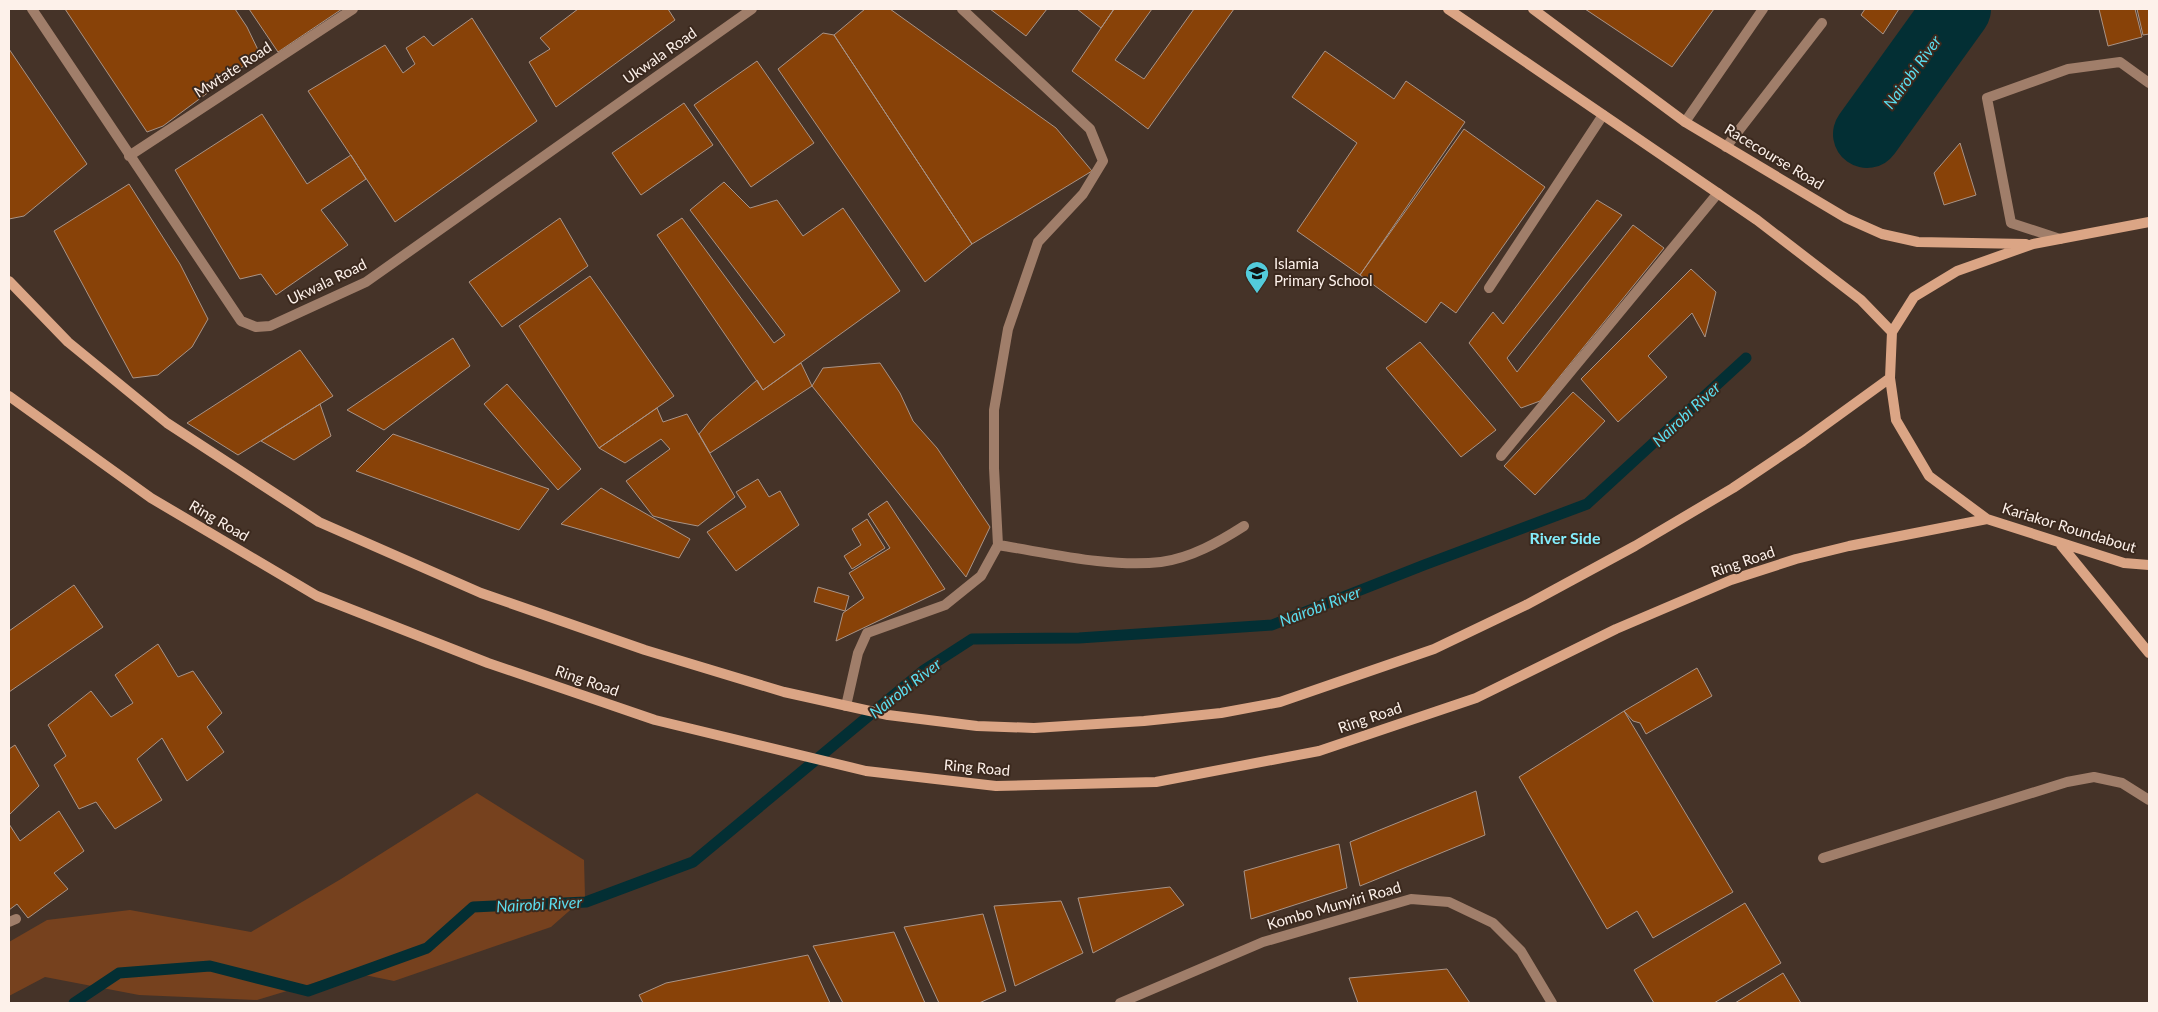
<svg xmlns="http://www.w3.org/2000/svg" width="2158" height="1012" font-family="Lato,sans-serif">
	<style>
		.green { fill: #76411e }
		.lines { fill: none; stroke-linecap: round; stroke-linejoin: round }
		.stream { stroke: #032f34; stroke-width: 11 }
		.river { stroke: #032f34; stroke-width: 68 }
		.building { fill: #884208; stroke: #a99386 }
		.service { stroke: #a07e6a; stroke-width: 10 }
		.minor { stroke: #a07e6a; stroke-width: 10 }
		.secondary { stroke: #dba585; stroke-width: 10 }
		.labels { text-anchor: middle; stroke-width: 4; stroke-linejoin: round; paint-order: stroke }
		.street-label { font-size: 15px; fill: #fdf1ea; stroke: #3b291e }
		.poi-label { font-size: 15px; fill: #fdf1ea; stroke: #3b291e; text-anchor: start }
		.water-label { font-size: 16px; font-style: italic; fill: #5bdef0; stroke: #3b291e }
		.neighbourhood-label { font-size: 16px; font-weight: bold; fill: #84eefd; stroke: #3b291e }
	</style>
	<rect width="100%" height="100%" fill="#453328"/>
	<path class="green" d="M477,793l107,67 1,37 -34,30 -157,54 -44,-9 -93,28 -118,-5 -94,-18 -36,19v-54l38,-22 83,-10 121,22 90,-53z"/>
	<g class="lines">
		<path class="stream" d="M74,1003l45,-30 91,-7 98,25 119,-43 46,-41 113,-5 107,-40 231,-192 48,-31 107,-1 193,-13 152,-60 163,-61 159,-146"/>
		<path class="river" d="M1867,134l90,-125"/>
	</g>
	<path class="building" d="M65,9h170l12,18 13,27 -97,72 -16,6z
		M249,9h93l-64,43z
		M578,9h90l7,11 -119,87 -27,-45 21,-13 -10,-11z
		M865,9h25l166,119 36,43 -120,73 -138,-209z
		M990,9h57l-21,27z
		M1077,9h37l-13,19z
		M1114,9h38l-37,51 29,19 50,-70h40l-86,120 -76,-58z
		M1585,9h129l-42,58z
		M1865,9h34l-16,25 -22,-19z
		M2099,9h36l7,28 -34,9z
		M2137,9h12v25l-6,1z
		M472,18l65,103 -142,101 -87,-131 77,-46 18,28 12,-9 -9,-16 18,-12 9,10z
		M823,33l11,2 138,209 -47,38 -147,-213z
		M9,49l78,115 -63,52 -15,3z
		M1325,51l69,48 12,-18 59,41 -105,153 -63,-44 60,-88 -65,-46z
		M757,61l57,82 -63,44 -57,-82z
		M684,103l29,42 -72,50 -29,-42z
		M262,114l45,70 44,-29 15,24 -45,31 27,35 -72,50 -15,-21 -21,5 -65,-109z
		M1464,129l81,58 -89,126 -15,-11 -15,21 -66,-48z
		M1960,143l16,52 -32,10 -10,-32z
		M724,182l26,26 27,-8 26,36 40,-28 57,83 -137,99 -106,-155 25,-17 92,125 11,-8 -95,-125z
		M129,184l51,80 28,55 -16,28 -34,28 -25,3 -79,-147z
		M1597,200l25,15 -115,143 10,14 116,-147 31,23 -124,153 -19,7 -52,-65 24,-31 10,12z
		M560,218l28,48 -86,61 -33,-45z
		M1691,269l25,23 -11,45 -13,-24 -44,43 19,21 -49,45 -37,-43z
		M590,276l84,120 -75,52 -80,-122z
		M453,338l17,28 -86,64 -37,-20z
		M1420,342l76,88 -35,27 -75,-89z
		M300,350l33,46 -13,8 -82,51 -51,-32z
		M801,363l11,23 -102,67 -11,-19 11,-13 47,-41 6,10z
		M880,363l20,30 13,28 24,27 53,79 -24,50 -154,-191 11,-18z
		M507,384l74,85 -23,21 -74,-86z
		M1573,392l32,29 -70,74 -31,-29z
		M320,404l11,32 -37,24 -33,-19z
		M657,408l6,14 24,-8 48,83 -37,29 -26,-5 -19,-5 -27,-35 44,-32 -9,-10 -36,24 -26,-15z
		M393,434l156,55 -30,41 -163,-59z
		M758,479l11,18 11,-6 19,34 -63,46 -29,-39 39,-25 -10,-15z
		M601,488l89,51 -11,19 -118,-34z
		M887,501l58,88 -109,52 7,-28 21,-15 -15,-25 41,-25 -22,-34z
		M867,519l18,29 -33,21 -8,-13 17,-11 -9,-16z
		M74,585l29,42 -94,65v-61z
		M818,587l31,9 -4,15 -31,-9z
		M158,644l20,33 15,-6 29,42 -15,14 17,25 -37,29 -25,-43 -25,21 25,41 -47,29 -19,-27 -17,7 -25,-44 12,-9 -18,-31 43,-34 20,26 22,-14 -18,-28z
		M1697,668l15,28 -66,38 -6,-11 -7,-2 -9,-10z
		M1624,711l109,181 -80,46 -16,-27 -30,18 -88,-152z
		M15,745l24,41 -30,29v-66z
		M1476,791l9,44 -125,51 -10,-44z
		M59,811l25,40 -30,22 14,16 -40,29 -11,-14 -8,6v-86l11,17z
		M1339,844l8,44 -96,31 -7,-48z
		M1170,887l14,18 -91,48 -15,-55z
		M1061,901l22,52 -68,33 -21,-80z
		M1745,903l36,60 -67,40h-60l-20,-33z
		M983,914l23,77 -27,12h-40l-35,-76z
		M894,932l31,71h-82l-30,-57z
		M808,955l22,48h-187l-4,-8 27,-12z
		M1447,969l23,34h-112l-9,-25z
		M1783,973l18,30h-66z"/>
	<g class="lines">
		<path class="service" d="M1726,147l96,-124
			M2060,239l-49,-16 -24,-125 81,-29 52,-7 29,21
			M1489,288l114,-173
			M1501,456l217,-263
			M998,545c51,8 112,23 163,17 30,-4 58,-20 83,-36
			M846,706l12,-53 9,-20 78,-28 36,-29 17,-31 -4,-77v-58l14,-81 30,-87 45,-48 20,-33 -13,-32 -128,-120
			M1823,858l244,-76 27,-5 28,6 27,17"/>
		<path class="minor" d="M32,9l209,312 15,6 14,-1 96,-44 386,-273
			M1685,122l78,-113
			M129,156l224,-147
			M9,922l7,-3
			M1120,1003l143,-61 148,-43 38,3 44,21 28,28 31,52"/>
		<path class="secondary" d="M1448,9l309,211 104,80 31,32
			M1533,9l152,113 161,96 36,16 36,8 108,2
			M2149,222l-116,22 -76,27 -43,26 -22,35 -2,46 6,42 33,56 58,43 137,44 25,2
			M9,281l59,61 99,81 152,99 162,71 164,57 139,42 104,23 89,11 57,2 110,-7 77,-8 59,-11 154,-53 92,-44 109,-59 98,-58 70,-47 87,-63
			M9,396l142,102 166,98 171,67 167,57 211,51 130,15 160,-4 163,-31 157,-53 140,-69 115,-49 65,-21 53,-13 138,-27
			M2061,545l88,108"/>
	</g>
	<defs>
		<g id="school-pin" transform="scale(1.25)"><path d="M0 17L-7.5 6A9.5 9.5 0 1 1 7.5 6Z" fill="#53cbdb" stroke="#3b291e"/><path d="M0-5L7-2L0 1L-7-2ZM-4 1L0 2.5L4 1V4Q0 6-4 4Z" fill="#111"/></g>
	</defs>
	<g fill-rule="evenodd">
		<use href="#school-pin" x="1257" y="273"/>
	</g>
	<g class="labels">
		<g class="street-label">
			<text transform="translate(660 56) rotate(-35)" y="5">Ukwala Road</text>
			<text transform="translate(233 70) rotate(-33)" y="5">Mwtate Road</text>
			<text transform="translate(1774 157) rotate(31)" y="5">Racecourse Road</text>
			<text transform="translate(327 282) rotate(-26)" y="5">Ukwala Road</text>
			<text transform="translate(219 521) rotate(30)" y="5">Ring Road</text>
			<text transform="translate(2069 528) rotate(17)" y="5">Kariakor Roundabout</text>
			<text transform="translate(1743 562) rotate(-19)" y="5">Ring Road</text>
			<text transform="translate(587 681) rotate(19)" y="5">Ring Road</text>
			<text transform="translate(1370 718) rotate(-19)" y="5">Ring Road</text>
			<text transform="translate(977 768) rotate(5)" y="5">Ring Road</text>
			<text transform="translate(1334 906) rotate(-16)" y="5">Kombo Munyiri Road</text>
		</g>
		<g class="poi-label">
			<text x="1274" y="269">Islamia<tspan x="1274" dy="17">Primary School</tspan></text>
		</g>
		<g class="water-label">
			<text transform="translate(1912 72) rotate(-54)" y="6">Nairobi River</text>
			<text transform="translate(1686 414) rotate(-43)" y="6">Nairobi River</text>
			<text transform="translate(1320 606) rotate(-21)" y="6">Nairobi River</text>
			<text transform="translate(905 688) rotate(-38)" y="6">Nairobi River</text>
			<text transform="translate(539 904) rotate(-3)" y="6">Nairobi River</text>
		</g>
		<g class="neighbourhood-label">
			<text x="1565" y="544">River Side</text>
		</g>
	</g>
	<rect width="2158" height="1012" fill="none" stroke="#fdf1ea" stroke-width="20"/>
</svg>
